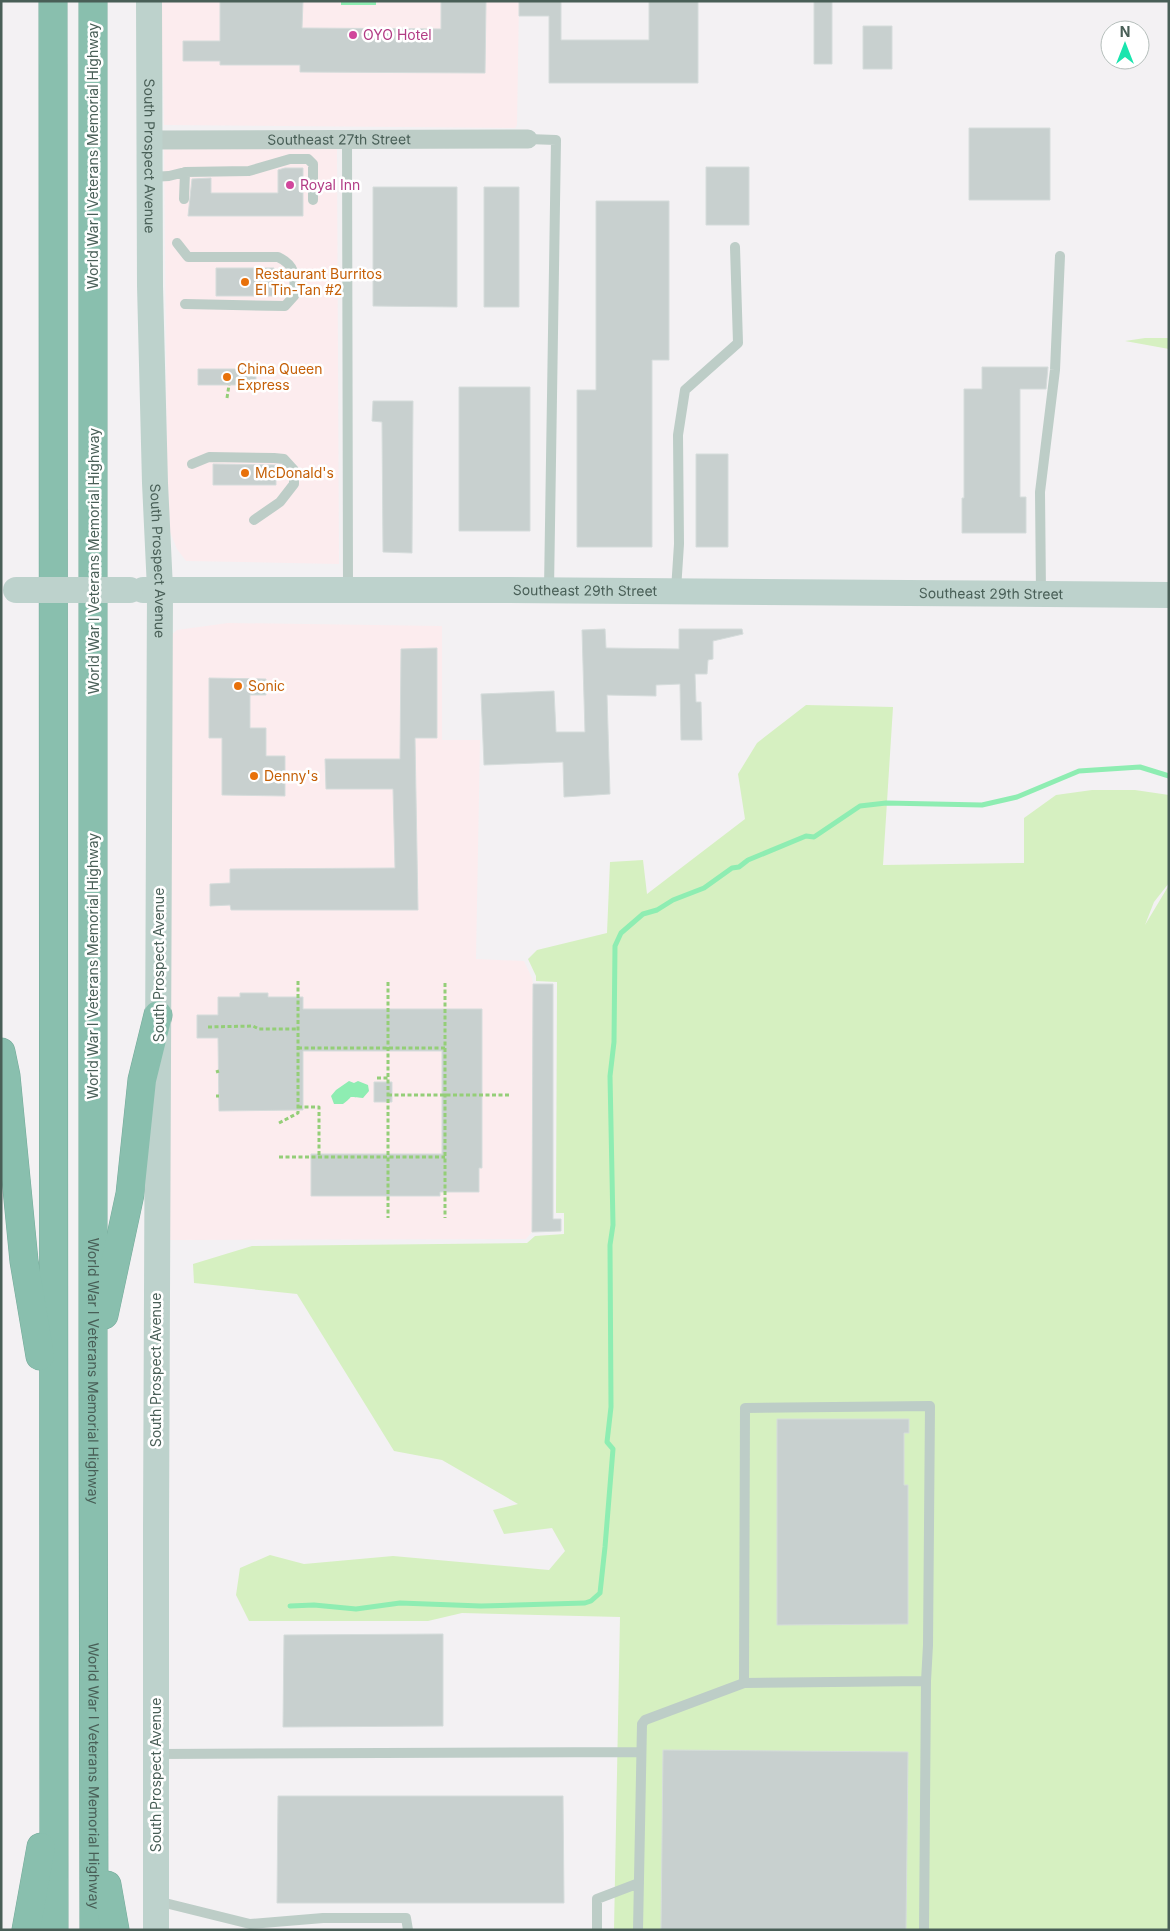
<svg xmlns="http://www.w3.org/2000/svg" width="1170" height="1931" font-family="Inter,sans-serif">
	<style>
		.commercial { fill: #fcecee }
		.green { fill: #d6f0c1 }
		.water { fill: #8eedb2 }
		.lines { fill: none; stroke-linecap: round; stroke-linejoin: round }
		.stream { stroke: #8eedb2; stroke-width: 5 }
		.building { fill: #c8d0cf; stroke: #d5dcdb }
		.motorway-casing { stroke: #74ab9a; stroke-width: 29 }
		.path { stroke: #94ce78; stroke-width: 3; stroke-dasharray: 4 2.5; stroke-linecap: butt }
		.service { stroke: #bdcdc7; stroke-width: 10 }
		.minor { stroke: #bdcdc7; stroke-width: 19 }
		.secondary { stroke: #bdd2cc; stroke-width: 26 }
		.motorway { stroke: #89bfae; stroke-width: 28 }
		.secondary-bridge { stroke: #bdd2cc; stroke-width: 26 }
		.hotel-dot { fill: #d1479c; stroke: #fff; stroke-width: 2 }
		.food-dot { fill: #e8710a; stroke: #fff; stroke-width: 2 }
		.labels { text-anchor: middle; stroke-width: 5; stroke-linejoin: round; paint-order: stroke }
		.hotel-label { font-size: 14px; fill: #b23c85; stroke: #fff; text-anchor: start }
		.street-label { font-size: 14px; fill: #495f57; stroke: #fff }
		.food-label { font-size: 14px; fill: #c56008; stroke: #fff; text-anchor: start }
	</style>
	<rect width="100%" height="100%" fill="#f3f1f3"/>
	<path class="commercial" d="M161,1h358l-2,124 -2,3h-5l-346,-3z
		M337,147l2,417 -153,-3 -9,-12 -7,-17 -3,-68 -3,-316z
		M228,623l214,3v114h38l-4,219 48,2 8,17 1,6h20v235h8v12l-29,1 -6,7 -359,1 3,-604 7,-6z"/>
	<path class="green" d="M1145,338h24v11l-44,-8z
		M806,705l87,2 -10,158 141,-2v-45l32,-23 36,-5h43l34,5v88l-15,19 -9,23 24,-40v1045h-555l6,-313 -158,-4 -34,8h-179l-13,-26 4,-27 30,-13 34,9 89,-8 156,14 16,-19 -13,-23 -48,6 -11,-24 25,-6 -76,-44 -48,-9 -97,-157 -103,-11 -1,-19 59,-18 275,-3 8,-7 29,-2v-21h-8l1,-231 -21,-1v-5l-8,-17 9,-9 70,-17 3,-71 33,-2 4,34 98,-75 -7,-45 19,-31z"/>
	<path class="water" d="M341,1h35v4h-35z
		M349,1081l5,2 4,-2 10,4 1,6 -6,7c-19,-1 -7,-3 -20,6h-9l-3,-8 5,-6z"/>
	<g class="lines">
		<path class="stream" d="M290,1606l24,-1 42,4 44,-6 81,3 104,-3 6,-2 9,-8 5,-46 8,-98 -6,-7 4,-35 -1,-162 3,-20 -3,-149 4,-34 1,-96 6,-13 22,-19 14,-4 16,-10 31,-12 28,-20 7,-1 9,-7 58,-24 8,1 46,-31 26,-3 96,2 35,-8 62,-26 61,-4 29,9"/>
	</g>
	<path class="building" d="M220,1h83l-1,27 139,1v-28h45l-1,72 -185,-1v-7h-80v-4h-37v-20h37z
		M519,1h42v39h88v-39h49v82h-149v-67h-30z
		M814,1h18v63h-18z
		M863,26h29v43h-29z
		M969,128h81v72h-81z
		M706,167h43v58h-43z
		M285,168h18v48h-115l4,-37 19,-1v15h67v-23z
		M373,187h84v120l-84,-1z
		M484,187h35v120h-35z
		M596,201h73v159h-17v187h-75v-157h19z
		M216,268h58v28h-58z
		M982,367h66l-2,22h-26v108h6v36h-64v-35h2v-109h18z
		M198,369h58v16h-58z
		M459,387h71v144h-71z
		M373,401h40l-1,152 -29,-1 -1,-130 -10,-1z
		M696,454h32v93h-32z
		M213,464l63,1v20h-63z
		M605,629l1,19 73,1v-20h63l1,5 -30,7v18l-5,1 -1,14h-12l1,28h5l1,38h-21l-1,-56 -24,1v11l-49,-1 3,99 -46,3 -1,-35 -79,3 -3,-71 73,-3 2,41h29l-3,-102z
		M437,648v90h-22l3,172h-187l-1,-5 -20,1v-22l20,-1v-14l165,-1 -2,-79h-67l-1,-30h75l1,-110z
		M209,678l57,1v16h-16v33h16v28h19v40l-63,-1v-57h-13z
		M533,984h20v235h8v12l-29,1z
		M240,993h28v4h35v12h179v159h-3v24h-39v4h-129v-42h131v-103h-139v59l-84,1 -1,-73h-21v-23h21v-18h22z
		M374,1082h18v20h-18z
		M777,1419h132v14h-5v52h4v139l-131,1z
		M443,1634v92l-160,1 1,-92z
		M663,1750l245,2 -2,178h-245z
		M278,1796h285l1,107h-287z"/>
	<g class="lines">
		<g class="motorway-casing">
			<g id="motorway">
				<path d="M53,1l1,1929"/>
				<path id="s4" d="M93,1v1370l1,559"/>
				<path d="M1,1052l5,24 18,185 16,95"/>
				<path d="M104,1315l26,-121 12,-114 16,-65"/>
				<path d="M107,1885l8,45"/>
				<path d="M26,1930l15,-83"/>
			</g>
		</g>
		<path class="path" d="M227,398l2,-13
			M388,982v236
			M445,983v235
			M208,1027l45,-1 6,3h39
			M298,1048h147
			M216,1072l3,-1
			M377,1078h11
			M388,1095h122
			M216,1096h3
			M298,1107h21v50
			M279,1123l19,-10v-132
			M279,1157h166"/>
		<path class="service" d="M347,139l1,450
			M528,139l28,1 -7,449
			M151,177l18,-1 16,-4 64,-1 41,-12h18l5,5v36
			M184,199l1,-27
			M177,243l11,14h90c19,9 17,20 16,39l-9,10 -100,-2
			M192,464l17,-7 65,1 10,1 10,11v14l-14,18 -26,18
			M676,590l3,-46 -1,-109 7,-45 53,-47 -3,-96
			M1041,593l-1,-101 15,-122 5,-114
			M744,1683l182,-2
			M157,1754l484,-2
			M157,1901l93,23 73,-6h83l2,12
			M597,1930v-31l42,-16
			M638,1930l4,-206 3,-4 99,-37 1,-275 185,-2 -2,239 -2,36 -2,249"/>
		<path class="minor" id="s1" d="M150,140l378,-1"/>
		<g class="secondary">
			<path id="s2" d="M149,1l1,285 5,197 5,106 -4,941v400"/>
			<path id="s3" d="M143,590h363l663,5"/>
		</g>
		<use href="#motorway" class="motorway"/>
		<path class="secondary-bridge" d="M16,590h114"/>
	</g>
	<g class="hotel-dot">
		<circle cx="353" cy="35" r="5"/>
		<circle cx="290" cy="185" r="5"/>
	</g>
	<g class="food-dot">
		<circle cx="245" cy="282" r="5"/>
		<circle cx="227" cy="377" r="5"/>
		<circle cx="245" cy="473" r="5"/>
		<circle cx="238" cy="686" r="5"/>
		<circle cx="254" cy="776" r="5"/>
	</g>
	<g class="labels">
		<g class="hotel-label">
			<text x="363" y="40">OYO Hotel</text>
			<text x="300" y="190">Royal Inn</text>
		</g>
		<g class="street-label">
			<text dy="5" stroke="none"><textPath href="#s1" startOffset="189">Southeast 27th Street</textPath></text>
			<text transform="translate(93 156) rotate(-90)" y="5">World War I Veterans Memorial Highway</text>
			<text dy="5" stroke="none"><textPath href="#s2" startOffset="155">South Prospect Avenue</textPath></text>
			<text dy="5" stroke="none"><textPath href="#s2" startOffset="560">South Prospect Avenue</textPath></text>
			<text transform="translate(94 561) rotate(-90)" y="5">World War I Veterans Memorial Highway</text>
			<text dy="5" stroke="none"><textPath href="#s3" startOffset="442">Southeast 29th Street</textPath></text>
			<text dy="5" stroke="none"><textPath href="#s3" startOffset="848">Southeast 29th Street</textPath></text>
			<text transform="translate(159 965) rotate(-90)" y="5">South Prospect Avenue</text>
			<text transform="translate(93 966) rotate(-90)" y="5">World War I Veterans Memorial Highway</text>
			<text transform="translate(156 1370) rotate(-90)" y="5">South Prospect Avenue</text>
			<text dy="5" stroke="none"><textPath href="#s4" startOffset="1370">World War I Veterans Memorial Highway</textPath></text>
			<text dy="5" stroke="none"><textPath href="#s4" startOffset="1775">World War I Veterans Memorial Highway</textPath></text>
			<text transform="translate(156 1775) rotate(-90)" y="5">South Prospect Avenue</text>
		</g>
		<g class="food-label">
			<text x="255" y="279">Restaurant Burritos<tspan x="255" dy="16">El Tin-Tan #2</tspan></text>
			<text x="237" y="374">China Queen<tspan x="237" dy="16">Express</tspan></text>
			<text x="255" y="478">McDonald's</text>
			<text x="248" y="691">Sonic</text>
			<text x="264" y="781">Denny's</text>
		</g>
	</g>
	<rect width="1170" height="1931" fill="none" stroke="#495f57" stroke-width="5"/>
	<g transform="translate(1125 45)"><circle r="24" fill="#ffffff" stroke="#b6bfbc"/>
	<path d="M0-4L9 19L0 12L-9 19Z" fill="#19e5ae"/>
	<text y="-8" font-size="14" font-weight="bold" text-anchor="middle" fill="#495f57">N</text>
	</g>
</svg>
